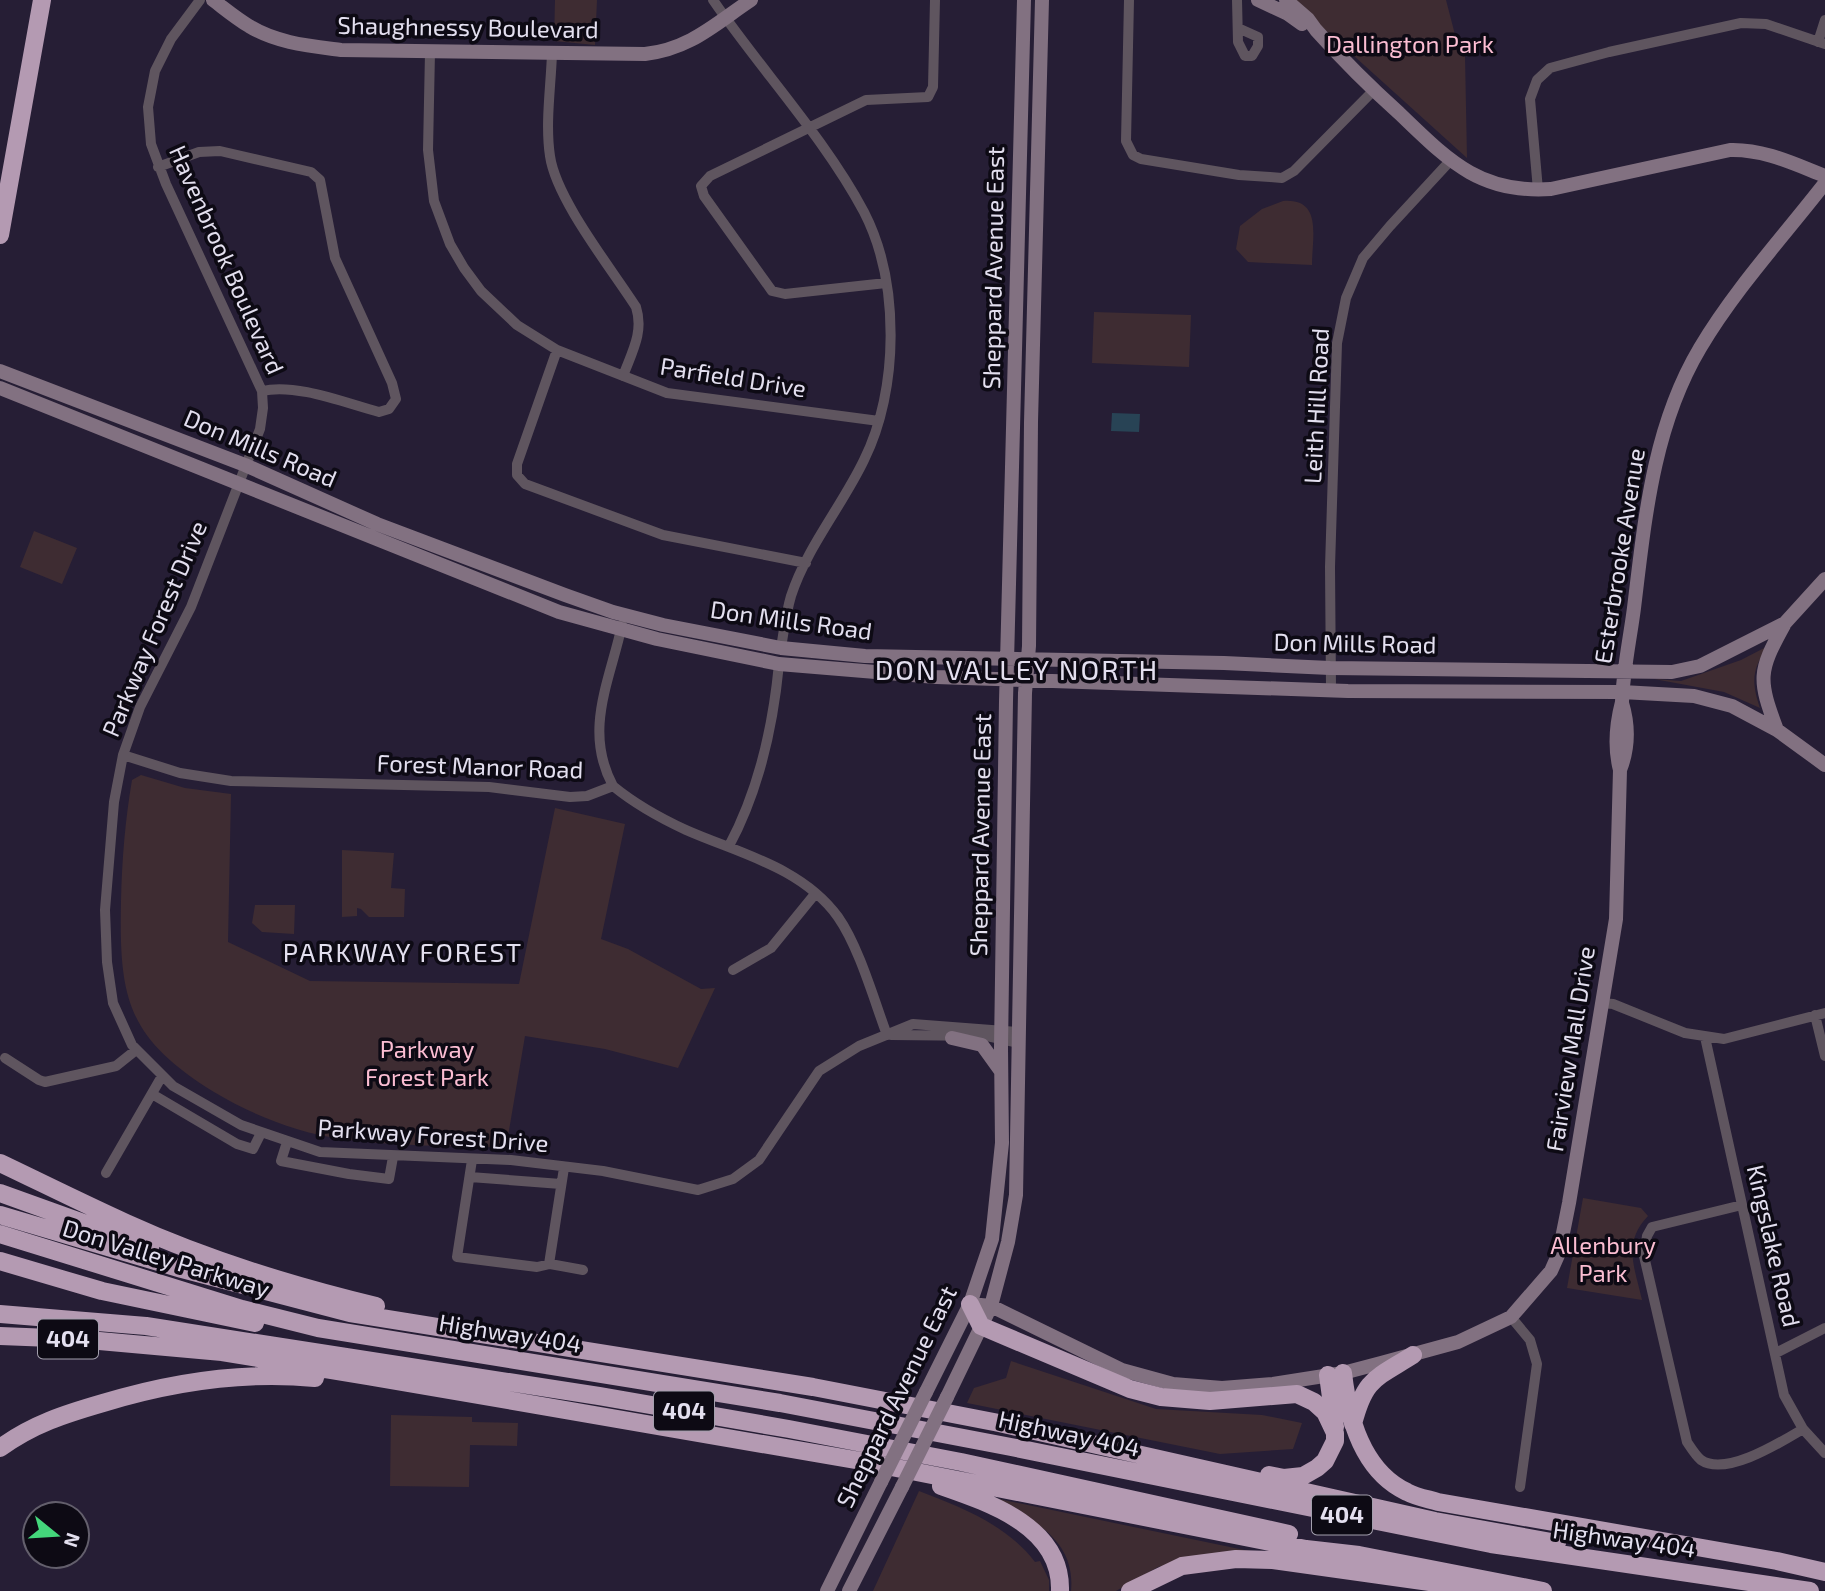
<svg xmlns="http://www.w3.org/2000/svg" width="1825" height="1591" font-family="'Exo 2',sans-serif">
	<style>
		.green { fill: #3e2c32 }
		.water { fill: #284355 }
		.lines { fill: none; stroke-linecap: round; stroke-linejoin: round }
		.street { stroke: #5f555f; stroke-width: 10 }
		.secondary { stroke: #827181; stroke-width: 14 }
		.highway { stroke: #b49ab2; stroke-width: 18 }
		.secondary-bridge { stroke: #827181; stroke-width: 14 }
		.labels { text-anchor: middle; stroke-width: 7; stroke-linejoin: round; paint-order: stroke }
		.shield { fill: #0d0a14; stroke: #a39fad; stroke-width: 2 }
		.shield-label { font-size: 23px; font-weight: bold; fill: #e3dfef }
		.street-label { font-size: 24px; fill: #e3dfef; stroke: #0d0a14 }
		.park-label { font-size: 24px; fill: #fbbdd2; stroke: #0d0a14 }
		.neighbourhood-label { font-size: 26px; letter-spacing: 2px; fill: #e3dfef; stroke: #0d0a14 }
		.quarter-label { font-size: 28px; letter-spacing: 2px; fill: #e3dfef; stroke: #0d0a14 }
	</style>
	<rect width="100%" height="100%" fill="#261e35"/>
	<path class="green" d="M555,0h42l-2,45 -41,-4z
		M1292,0h154l13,50 6,6 2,102z
		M1283,201c40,-3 29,36 29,64l-64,-3 -12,-13 4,-23 22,-17z
		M1094,312l97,3 -2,52 -97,-4z
		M34,531l43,17 -15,36 -42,-17z
		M1768,646c-16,23 -17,35 -8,62l-36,-16 -70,-13 27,2 60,-21z
		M141,775l44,13 46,6 -3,148 82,39 209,3 36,-176 70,16 -24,115 27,10 73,40 14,-1 -37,80 -73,-19 -80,-13 -19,112c-54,-3 -109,-1 -164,-9 -44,-6 -90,-24 -128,-47 -87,-54 -95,-93 -93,-191 1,-41 4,-80 11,-121z
		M342,850l52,3 -3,35 14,1 -1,28h-35l-8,-8 -4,-1v8l-15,1z
		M255,905h40l-1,29 -32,-2 -10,-9z
		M1583,1198l58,10 7,8c-26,27 -13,52 -6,84l-75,-12z
		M1011,1361l145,48 106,6 40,8 -9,26 -73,5 -253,-51 7,-15 32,-10z
		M391,1415l81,2v5l46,1 -1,23 -47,-1 -1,42 -79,-1z
		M919,1491c42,16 88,34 116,71l5,-1 9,19v11h-176z
		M994,1498l260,54 -55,5 -41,10 -42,24h-45c5,-52 -39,-71 -77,-93z"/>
	<path class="water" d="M1112,413l28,1 -1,18 -28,-1z"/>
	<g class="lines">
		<path class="street" d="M200,0l-29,39 -16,32 -7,36 3,37 15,40 96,207 1,17 -3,21 -69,178 -51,100 -17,48 -9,47 -9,108 2,52 6,41 19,42 41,41 68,39 79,27 191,8 92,11 95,19 35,-11 26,-19 60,-89 40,-25 54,-22 106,8
			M713,0c48,70 111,137 151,212 36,70 35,178 0,248 -22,46 -57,87 -73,136 -5,17 -7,34 -10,52
			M1129,0l-3,141 7,14 8,4 98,16 31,2 12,1 12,-7 80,-81
			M1237,0l1,42 7,14h7l6,-10v-9l-20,-9
			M1818,42l7,-22
			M430,52l-2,98 6,51 16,43 14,24 17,23 36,34 40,25 110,43 212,28
			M552,53c-1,33 -7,70 -2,103 6,43 61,112 86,151 8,25 -4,45 -13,69
			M158,167l41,-15 21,-1 91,21 9,8 15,78 57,125 4,16 -7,10 -10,3c-34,-9 -83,-29 -117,-21
			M1538,190l-8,-91 7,-19 13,-12 59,-16 132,-29 25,1 59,20
			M886,283l-101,11 -13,-3 -68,-95 -3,-10 9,-10 156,-76 62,-3 5,-10 2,-87
			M557,350l-40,114v11l8,9 138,51 143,28
			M1331,689l-1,-122 7,-224 9,-45 17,-40 27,-32 60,-65
			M123,755l57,18 51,8 258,6 81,10 17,-1 26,-10c22,18 47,32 73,44 52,23 116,37 152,87 21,30 36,83 49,118
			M613,786c-30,-56 -3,-105 9,-161
			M729,846c30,-56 44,-119 50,-182
			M733,970l38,-22 44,-54
			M1602,1003l11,1 72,29 39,6 101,-26
			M1815,1015l10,41
			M891,1035l96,1 32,7
			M1705,1037l79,358 19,34 22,24
			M5,1058l34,22 6,2 71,-16 20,-16
			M152,1094l85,50 16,5 8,-16
			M287,1142l-6,19 68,13 40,5 4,-22
			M472,1160l-15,97 80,10 13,-3 33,6
			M106,1173l56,-97
			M470,1177l91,7
			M1742,1205l-90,22 -5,9 -3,20 43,186c4,6 9,14 14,18 25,17 80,-18 102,-31
			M549,1264l15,-96
			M1511,1317l19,23 7,24 -17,123
			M1776,1353l49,-25"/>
		<path class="secondary" d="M213,0c12,9 24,19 36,26 27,17 61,20 92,24l304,4c45,-5 70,-30 106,-54
			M1258,0l30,14 14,10
			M1286,0l22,19 8,11c26,29 54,57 83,83 48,46 80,81 152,76l179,-39c34,-1 64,14 95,26
			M0,371l245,94 132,59 188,71 48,17 50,13 118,23 84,8 359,7 106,5 342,4 28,-6 85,-43 40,-44
			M0,388l559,224 98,27 122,25 157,13 412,14 274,1 72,4 38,10 45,24 48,35
			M1777,730c-19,-51 -19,-58 7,-105
			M1620,770c9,-23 9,-44 2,-67
			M952,1038l30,7 18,25
			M970,1304l21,2 131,64 51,14 49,4 51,-4 70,-11 38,-10 77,-21 53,-25 40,-46 8,-18 10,-50 47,-284 4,-149c-6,-23 -4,-45 2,-68 1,-31 8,-63 12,-94 11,-90 19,-181 66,-260 35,-59 83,-111 125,-165
			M926,1392l44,-88 22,-65 10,-96 -1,-95 5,-347 18,-701
			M947,1397l44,-91 17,-64 8,-47 9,-502 4,-47 2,-224 11,-422
			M827,1591l54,-109
			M849,1591l53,-104"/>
		<path class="highway" d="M0,235l42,-235
			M0,1163c42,20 84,41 126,60 79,36 167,63 250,83
			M0,1193l150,54
			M0,1215l182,54 168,44 463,74 186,36 436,98 122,22
			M0,1234l242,75 76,19 462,75 231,44 480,97 319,47
			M0,1261l102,30 153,32
			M970,1304l11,22 149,63 31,8 49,4 87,-7 17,8 11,10 10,21v8l-10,20 -8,7 -14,8 -19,2 -15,-3
			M0,1314l146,12 453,70 190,33 172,33 328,72
			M0,1336l77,3 145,13 146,24 493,85 445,88 53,6 184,36
			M1343,1373c5,44 19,98 64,119 9,5 21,7 31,10l339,59 48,11
			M1328,1375l7,52
			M1353,1424c12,-46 22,-45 60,-69
			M0,1448c33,-24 65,-34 103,-45 69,-21 139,-32 212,-25
			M941,1486c49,17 121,41 119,105
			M1130,1591l52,-25 54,-7 37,1 220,31"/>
		<path class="secondary-bridge" d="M881,1482l45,-90
			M902,1487l45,-90"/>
	</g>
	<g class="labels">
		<g class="shield">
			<rect x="38" y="1319.5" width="60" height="39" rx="5"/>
			<rect x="654" y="1391.5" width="60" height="39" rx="5"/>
			<rect x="1312" y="1495.5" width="60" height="39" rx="5"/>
		</g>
		<g class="shield-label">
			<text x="68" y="1347">404</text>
			<text x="684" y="1419">404</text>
			<text x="1342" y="1523">404</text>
		</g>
		<g class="street-label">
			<text transform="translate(468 28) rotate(1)" y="8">Shaughnessy Boulevard</text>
			<text transform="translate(226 260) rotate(66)" y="8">Havenbrook Boulevard</text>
			<text transform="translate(994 268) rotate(-89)" y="8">Sheppard Avenue East</text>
			<text transform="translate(733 378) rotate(9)" y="8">Parfield Drive</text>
			<text transform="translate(1317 406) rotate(-87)" y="8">Leith Hill Road</text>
			<text transform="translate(260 449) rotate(23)" y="8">Don Mills Road</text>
			<text transform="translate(1620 556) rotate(-81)" y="8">Esterbrooke Avenue</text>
			<text transform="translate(791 621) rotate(8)" y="8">Don Mills Road</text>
			<text transform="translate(155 629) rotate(-67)" y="8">Parkway Forest Drive</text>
			<text transform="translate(1355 644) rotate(1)" y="8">Don Mills Road</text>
			<text transform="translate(480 767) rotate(2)" y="8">Forest Manor Road</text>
			<text transform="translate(981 835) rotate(-89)" y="8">Sheppard Avenue East</text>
			<text transform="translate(1571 1049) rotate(-81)" y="8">Fairview Mall Drive</text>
			<text transform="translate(433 1136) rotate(4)" y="8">Parkway Forest Drive</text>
			<text transform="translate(1773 1246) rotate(77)" y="8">Kingslake Road</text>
			<text transform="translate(166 1259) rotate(17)" y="8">Don Valley Parkway</text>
			<text transform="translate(510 1334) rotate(9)" y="8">Highway 404</text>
			<text transform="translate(897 1397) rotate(-64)" y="8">Sheppard Avenue East</text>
			<text transform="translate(1069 1434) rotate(12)" y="8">Highway 404</text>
			<text transform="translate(1624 1540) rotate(8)" y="8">Highway 404</text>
		</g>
		<g class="park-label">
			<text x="1410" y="53">Dallington Park</text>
			<text x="427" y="1058">Parkway<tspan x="427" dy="28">Forest Park</tspan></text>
			<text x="1603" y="1254">Allenbury<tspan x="1603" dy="28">Park</tspan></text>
		</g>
		<g class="neighbourhood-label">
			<text x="403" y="962">PARKWAY FOREST</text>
		</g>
		<g class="quarter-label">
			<text x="1017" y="680">DON VALLEY NORTH</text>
		</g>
	</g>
	<g transform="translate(56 1535) rotate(108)"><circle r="33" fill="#0d0a14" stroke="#635f6c" stroke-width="2"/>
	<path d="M0-5L12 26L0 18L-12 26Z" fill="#44d77b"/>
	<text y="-10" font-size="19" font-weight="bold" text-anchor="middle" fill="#e3dfef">N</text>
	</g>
</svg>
